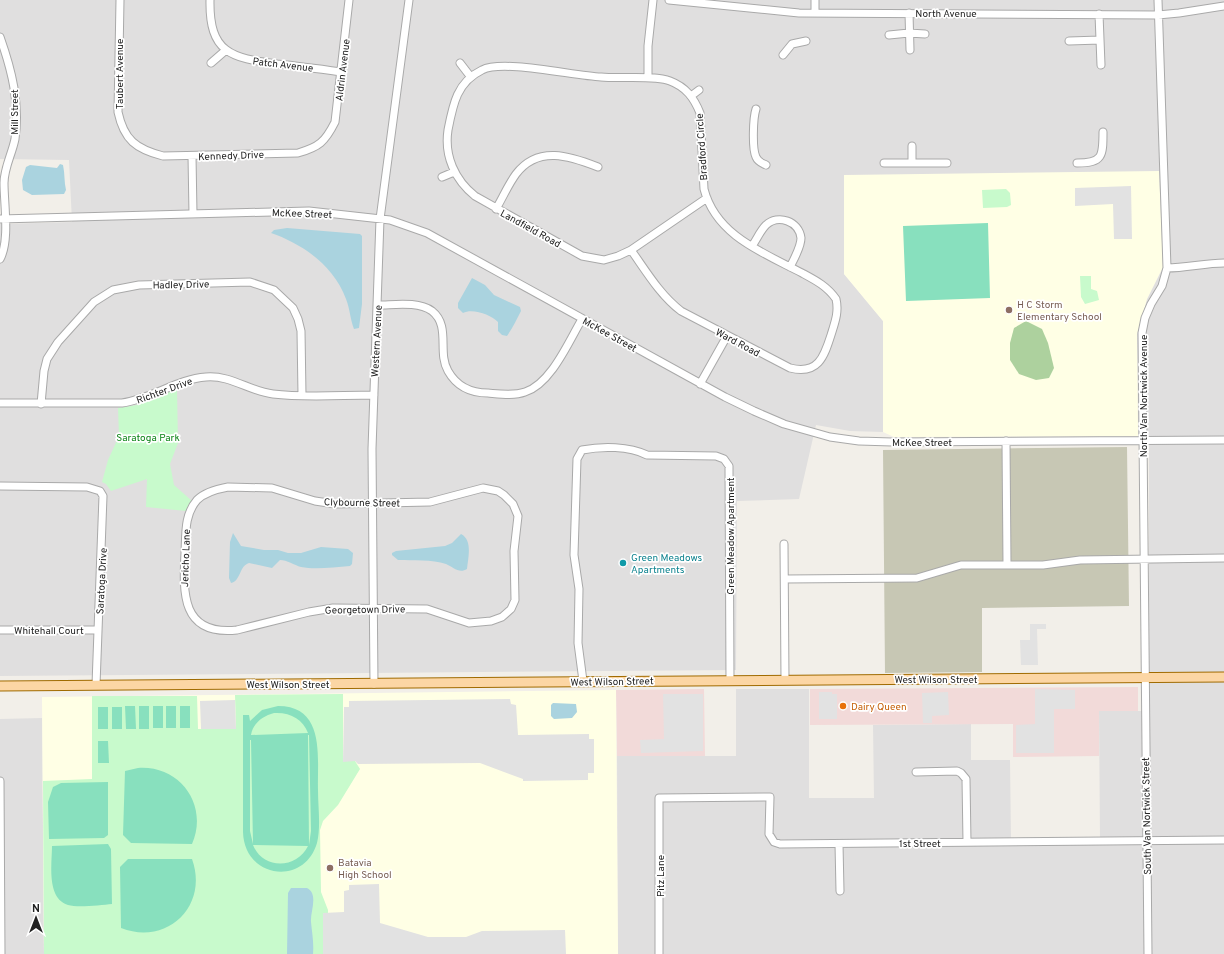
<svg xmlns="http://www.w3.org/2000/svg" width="1224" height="954" font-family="Overpass,sans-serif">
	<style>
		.residential { fill: #e0dfdf }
		.commercial { fill: #f2dad9 }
		.education { fill: #ffffe5 }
		.construction { fill: #c7c7b4 }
		.forest { fill: #add19e }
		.park { fill: #c8facc }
		.pitch { fill: #88e0be; fill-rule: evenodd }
		.parking { fill: #e2e2e2 }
		.water { fill: #aad3df }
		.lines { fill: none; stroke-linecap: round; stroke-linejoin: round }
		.minor-casing { stroke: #a9a9a9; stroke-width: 9 }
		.major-casing { stroke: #a06b00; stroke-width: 11 }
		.minor { stroke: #fff; stroke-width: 7 }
		.major { stroke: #fcd6a4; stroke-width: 9 }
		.education-dot { fill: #8d6e63; stroke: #fff; stroke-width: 1.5 }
		.culture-dot { fill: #0f9aa8; stroke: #fff; stroke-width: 1.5 }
		.food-dot { fill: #e8710a; stroke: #fff; stroke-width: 1.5 }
		.labels { text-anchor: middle; stroke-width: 3.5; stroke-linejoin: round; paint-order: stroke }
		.street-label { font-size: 10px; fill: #222; stroke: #fff }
		.education-label { font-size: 10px; fill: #785e54; stroke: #fff; text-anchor: start }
		.park-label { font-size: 10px; fill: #0c8416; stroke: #fff }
		.culture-label { font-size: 10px; fill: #0d838f; stroke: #fff; text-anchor: start }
		.food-label { font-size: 10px; fill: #c56008; stroke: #fff; text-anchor: start }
	</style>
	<rect width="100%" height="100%" fill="#f2efe9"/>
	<path class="residential" d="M0,0h1224v954h-606l-1,-198h119v-67h73v109h65l-1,-73 98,-1v36h39l1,80 89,-1 -1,-128h50v-275h-11l-1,-102 10,-35 16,-32 -319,7 39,47v111l-33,-1 -34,-6 -17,74 -62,2 -1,169 -736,6v-452l72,-2 -3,-62 -69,-1z
		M42,718l2,236h-44v-235z"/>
	<path class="commercial" d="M1138,687v24h-39v45l-86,1v-33l-203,1v-36z
		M704,689l1,67h-88l-1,-66z"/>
	<path class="education" d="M1159,171l4,96 -16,32 -10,35 1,102 -244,1 -11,-5v-111l-39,-47v-99z
		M616,690l2,264h-574l-2,-257z"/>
	<path class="construction" d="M1127,447l2,159 -147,2v64l-97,1 -2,-223z"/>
	<path class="forest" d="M1026,321l16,8 6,14 6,25 -5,10 -13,2 -17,-6 -9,-14v-17l4,-15z"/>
	<path class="park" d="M1006,189l4,4 1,12 -4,2 -24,1 -1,-18z
		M1080,276h11v13l6,2 2,9 -14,4 -4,-7z
		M177,389l1,54 -8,21 4,21 18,16 -6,10 -40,-4 1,-28 -36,12 -5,-7 -4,-2 6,-22 11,-24 -1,-28 19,-3z
		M343,694v67h12l5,8 -22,36 -15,16 -3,9 1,62 7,18v3h-5v41h-279l-1,-173 49,-2v-83h105l1,33h38l-1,-34z"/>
	<path class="pitch" d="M988,223l2,75 -84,3 -3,-75z
		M125,706h10l1,23h-10z
		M139,706h10v23h-10z
		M153,706h10v22h-10z
		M166,706h10v22h-10z
		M180,706h10v22h-10z
		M278,706c48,0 39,52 40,84 0,17 3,36 -1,53 -13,44 -73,35 -74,-11v-117h6l1,6 12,-11zM274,713c16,-1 29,6 34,20l-57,2c2,-12 12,-19 23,-22zM309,735l2,96 -2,14 -1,-110zM250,740h1l2,104 -3,-13zM253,845l55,1c-11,23 -45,24 -55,-1z
		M98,707h10v22h-10z
		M112,707h10v22h-10z
		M98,741h10l1,22h-11z
		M138,768c42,-3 71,37 54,76l-61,-1 -8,-8 2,-64z
		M108,782v53l-4,3 -55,1 -1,-37 5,-15 8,-4z
		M108,844l3,5 1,55c-11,1 -34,4 -44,1 -22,-7 -16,-42 -16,-59z
		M128,859h64c17,47 -25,87 -71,69l-1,-61z"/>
	<path class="parking" d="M1131,186l1,53h-18l-1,-35 -38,2v-18z
		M1030,624h16v5h-9l1,36h-17l-1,-25h10z
		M1035,689l40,1v19h-21v44h-38v-28l19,-1z
		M819,692h13v2h5v25h-18z
		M948,692l1,23 -17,1v7h-9l-1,-30z
		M663,694h40v57l-62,2 -1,-13 24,-1z
		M510,699l1,5 5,1 2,30 71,-1v5h5v34h-6v7l-65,1v-2l-43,-16 -122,1 -3,-3 -12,1 1,-55h5v-6z
		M235,700l1,29h-35l-1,-28z
		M379,884l1,39 48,14h38l16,-6 83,-1 1,24h-243v-41l21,-1v-21l5,-1v-5z"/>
	<path class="water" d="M60,164l3,1c2,9 1,17 3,25l-2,4 -32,1 -9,-5 -1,-10 4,-13 4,-2 27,3z
		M287,228l73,6 2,2v68l-3,24 -5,1c-4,-10 -4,-20 -8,-30 -12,-33 -43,-55 -75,-66l3,-3z
		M472,278l13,7 9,10 26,12 1,4c-4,8 -9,18 -14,25l-5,-1 -4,-4v-9c-7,-7 -25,-14 -35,-9l-5,-5v-5z
		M233,533l8,13 23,4h14l10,3h13l20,-6 27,2 5,4 -1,11 -2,2c-16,1 -34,4 -49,1 -7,-2 -14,-7 -21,-7l-8,8 -23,-5c-10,3 -8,18 -18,20l-2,-5 1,-36z
		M461,534c12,6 7,24 6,35 -8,5 -14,-2 -21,-5 -14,-5 -33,-3 -48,-4l-6,-5v-2l4,-2 49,-5 7,-3z
		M553,703l23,1 1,8 -5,6 -18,1 -3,-3v-11z
		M291,888h16c12,6 3,24 4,34 1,11 3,20 2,32h-26l1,-61z"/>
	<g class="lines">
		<g class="minor-casing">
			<path id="minor" d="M120,0l-2,112c6,28 18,37 45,44l135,-3c21,-6 27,-11 37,-31l14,-122
				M210,0c-1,53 21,58 67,64 21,2 43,5 64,8
				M669,0l130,13 359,2 21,-2 45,-7
				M815,13v-13
				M909,13l1,37
				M1099,14l2,51
				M889,35l20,-2 16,1
				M0,37c12,34 20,66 15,102 -3,15 -11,29 -11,44 0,21 6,58 -4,76
				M1069,41l31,-1
				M783,55l9,-11 14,-3
				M211,63l15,-13
				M460,63l10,13
				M648,78v-32l5,-46
				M691,96l8,-6
				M756,109c-3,9 -4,40 0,48 2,5 6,6 10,8
				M912,146v17
				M192,156l1,58
				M884,163h63
				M1077,163c26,0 26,-7 26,-31
				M442,177l12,-5
				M496,209c7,-12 12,-24 20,-35 22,-29 54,-18 82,-7
				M0,219l309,-8 81,9 37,13 298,164 29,14 30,13 46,13 29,4 33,1 332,-2
				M752,246c5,-7 8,-15 14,-21 12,-11 33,-4 35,13 0,9 -7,21 -11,29
				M631,250c15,21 29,45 50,61l109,57c28,7 34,-11 41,-33 4,-13 8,-23 5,-36 -9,-13 -21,-19 -34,-26 -38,-20 -86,-37 -98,-84l-4,-76c-6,-15 -14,-26 -30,-32 -15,-6 -50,-2 -69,-4 -27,-1 -98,-18 -119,-7 -25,12 -29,34 -34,60 -4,26 7,50 27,66l107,60 22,4 14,-4 13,-6 76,-52
				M1167,268c19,0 38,-5 57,-5
				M378,305c16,0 40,-4 54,6 19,15 5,41 16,60 9,16 23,22 40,22 12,1 26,3 37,-1 26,-8 44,-51 57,-73
				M700,384l27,-48
				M0,403h122c30,-4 55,-24 84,-26 25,-2 43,14 67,17 32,4 68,1 101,1
				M41,404l3,-33 3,-12 11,-17 36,-40 19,-12 26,-5 111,-3 24,8 19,18 5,11 3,12 1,64
				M1006,441l1,123
				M0,486l87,1 13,4 3,5 -7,189
				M228,487l44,1 43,13 20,3 95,-2 53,-14 15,3 6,4 9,9 5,12 -4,35 1,49 -4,9 -9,8 -11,4 -22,2 -42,-14 -94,-1 -24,4 -72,18c-56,6 -54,-37 -52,-77 1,-19 -1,-38 12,-53 8,-8 20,-11 31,-13z
				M784,544l1,136
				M785,579l132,-1 44,-13h82l37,-5 144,-2
				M0,630h98
				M583,681l-5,-38 1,-54 -5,-34 3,-96 5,-9c20,-4 47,-4 65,5l69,1 8,3 5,7 1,214
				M374,684l-2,-235 8,-230 29,-219
				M916,772l41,-1 4,2 5,6 1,63
				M0,781l1,173
				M839,844l1,47
				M659,954v-156l111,-1 -1,37 5,8 6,2 444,-4
				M1148,954l-6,-621 3,-15 6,-14 11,-18 5,-18 -9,-268"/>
		</g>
		<g class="major-casing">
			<path id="major" d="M0,686l1224,-9"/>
		</g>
		<use href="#minor" class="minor"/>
		<use href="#major" class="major"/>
	</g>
	<g class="education-dot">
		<circle cx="1009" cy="310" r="4"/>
		<circle cx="330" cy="868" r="4"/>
	</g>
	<circle class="culture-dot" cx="623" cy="563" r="4"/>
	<circle class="food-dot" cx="843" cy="706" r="4"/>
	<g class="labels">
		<g class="street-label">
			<text x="946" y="17">North Avenue</text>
			<text transform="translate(283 64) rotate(7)" y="4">Patch Avenue</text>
			<text transform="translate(342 70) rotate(-83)" y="4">Aldrin Avenue</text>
			<text transform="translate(119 74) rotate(-90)" y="4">Taubert Avenue</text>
			<text transform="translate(14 112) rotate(-90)" y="4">Mill Street</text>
			<text transform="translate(701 147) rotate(-94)" y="4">Bradford Circle</text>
			<text transform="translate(231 155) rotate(-2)" y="4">Kennedy Drive</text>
			<text transform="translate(302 213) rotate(2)" y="4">McKee Street</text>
			<text transform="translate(531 228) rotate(29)" y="4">Landfield Road</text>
			<text transform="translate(181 284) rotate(-1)" y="4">Hadley Drive</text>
			<text transform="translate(610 334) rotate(29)" y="4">McKee Street</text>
			<text transform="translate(376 341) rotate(-87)" y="4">Western Avenue</text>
			<text transform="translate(738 342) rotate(28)" y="4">Ward Road</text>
			<text transform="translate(164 390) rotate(-20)" y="4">Richter Drive</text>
			<text transform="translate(1143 396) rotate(-90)" y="4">North Van Nortwick Avenue</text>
			<text x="922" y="446">McKee Street</text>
			<text transform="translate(362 502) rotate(1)" y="4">Clybourne Street</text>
			<text transform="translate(730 536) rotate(-90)" y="4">Green Meadow Apartment</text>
			<text transform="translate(185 558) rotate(-88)" y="4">Jericho Lane</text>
			<text transform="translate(101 581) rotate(-87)" y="4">Saratoga Drive</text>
			<text transform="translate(365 609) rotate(-1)" y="4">Georgetown Drive</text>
			<text x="49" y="634">Whitehall Court</text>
			<text x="936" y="683">West Wilson Street</text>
			<text transform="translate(612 681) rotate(-1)" y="4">West Wilson Street</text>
			<text x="288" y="688">West Wilson Street</text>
			<text transform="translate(1146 816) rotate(-91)" y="4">South Van Nortwick Street</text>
			<text x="920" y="847">1st Street</text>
			<text transform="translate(660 876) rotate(-90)" y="4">Pitz Lane</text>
		</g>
		<g class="education-label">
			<text x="1017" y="308">H C Storm<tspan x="1017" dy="12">Elementary School</tspan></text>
			<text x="338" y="866">Batavia<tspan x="338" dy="12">High School</tspan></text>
		</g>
		<g class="park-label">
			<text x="148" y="441">Saratoga Park</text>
		</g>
		<g class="culture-label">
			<text x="631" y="561">Green Meadows<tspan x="631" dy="12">Apartments</tspan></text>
		</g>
		<g class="food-label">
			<text x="851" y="710">Dairy Queen</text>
		</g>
	</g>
	<g transform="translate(36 918)" stroke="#ffffff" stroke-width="3" paint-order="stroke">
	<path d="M0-3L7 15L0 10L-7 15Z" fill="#222222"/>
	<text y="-6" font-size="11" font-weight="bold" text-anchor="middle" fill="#222222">N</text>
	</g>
</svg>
